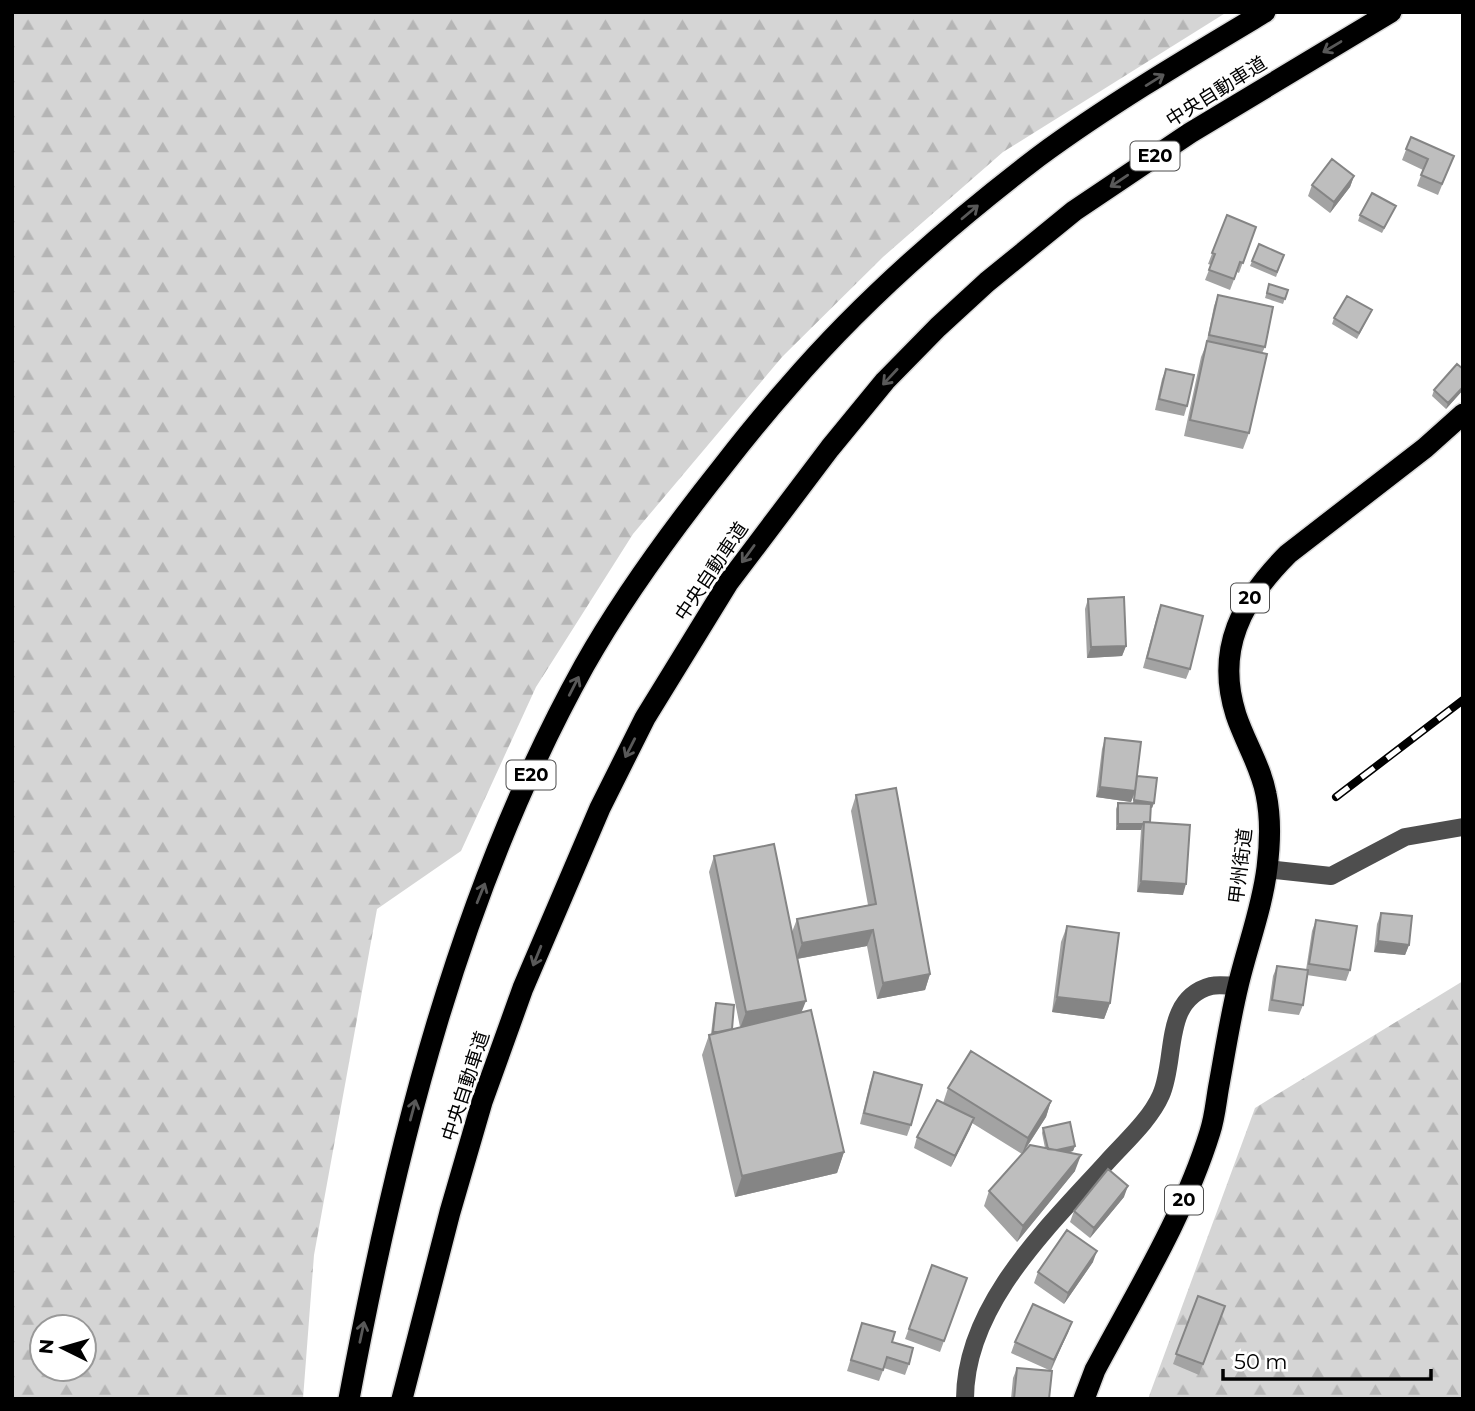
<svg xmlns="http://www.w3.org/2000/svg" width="1475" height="1411" font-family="Montserrat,'Noto Sans JP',sans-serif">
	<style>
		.forest { fill: url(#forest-firs); fill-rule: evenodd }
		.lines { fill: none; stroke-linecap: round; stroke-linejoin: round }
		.highway-casing { stroke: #dbdbdb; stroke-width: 24 }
		.minor { stroke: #4e4e4e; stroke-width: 18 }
		.highway { stroke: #000; stroke-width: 21 }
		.rail-casing { stroke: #000; stroke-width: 8 }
		.rail { stroke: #fff; stroke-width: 5; stroke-dasharray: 16; stroke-linecap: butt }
		.wall { fill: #a3a3a3 }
		.shaded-wall { fill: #858585 }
		.building { fill: #bebebe; stroke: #858585; stroke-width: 2 }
		.oneway { stroke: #595959 }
		.labels { text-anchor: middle; stroke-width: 5; stroke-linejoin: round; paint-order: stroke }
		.shield { fill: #fff; stroke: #4c4c4c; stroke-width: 2 }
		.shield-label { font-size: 18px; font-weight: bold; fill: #000 }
		.street-label { font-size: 19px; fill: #000; stroke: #fff }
	</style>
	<defs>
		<pattern id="forest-firs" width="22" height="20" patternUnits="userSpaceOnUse" patternTransform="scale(1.75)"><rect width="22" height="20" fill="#d5d5d5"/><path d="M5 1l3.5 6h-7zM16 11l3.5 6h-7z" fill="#b5b5b5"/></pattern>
	</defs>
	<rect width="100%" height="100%" fill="#fff"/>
	<path class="forest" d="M12,12h1215l-224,140 -120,105 -101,100 -149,177 -97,153 -75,164 -84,58 -63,346 -11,144h-291zM42,1327h42v42h-42z
		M1463,981v418h-315l107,-291z"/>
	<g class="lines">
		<g class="highway-casing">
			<path id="highway" d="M349,1399c47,-252 110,-508 235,-733 40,-71 88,-136 139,-200 21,-27 43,-54 66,-80 73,-85 160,-161 249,-229 72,-53 150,-99 227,-145
				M402,1399l48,-187 32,-110 41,-114 77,-180 45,-90 83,-135 102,-135 55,-67 53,-54 49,-45 87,-71 116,-78 201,-121
				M1084,1399l11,-29c41,-77 89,-154 115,-238 5,-15 6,-31 9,-47 6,-33 11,-66 19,-99 9,-39 24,-77 29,-118 3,-23 4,-50 -1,-74 -5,-27 -21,-52 -30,-79 -21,-66 6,-115 52,-161l137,-106 38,-34"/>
		</g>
		<path class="minor" d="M1267,869l64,7 74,-39 58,-10
			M965,1399c0,-94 84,-173 142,-237 18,-20 43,-42 54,-67 16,-36 1,-96 50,-109 8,-2 18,0 27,0"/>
		<use href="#highway" class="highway"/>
		<g class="rail-casing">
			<path id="rail" d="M1336,797l127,-97"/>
		</g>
		<use href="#rail" class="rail"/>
	</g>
	<path class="wall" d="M1411,137l43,19 -16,39 -21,-9 6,-16 -21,-10z
		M1354,176l-4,11 -20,26 -22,-17 4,-11z
		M1396,206l-14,27 -24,-12 2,-6z
		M1227,215l29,12 -17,46 -2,-1 -7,18 -25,-10 6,-15 -3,-1z
		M1259,244l25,11 -8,22 -26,-11z
		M1269,284l19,6 -5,14 -18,-6z
		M1218,295l47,52 -3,6 -13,80 -6,16 -59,-13 17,-79 5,-12 8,-39z
		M1372,310l-15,29 -25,-15 2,-6z
		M1166,369l21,37 -3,10 -29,-6 7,-31z
		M1463,369v21l-17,19 -14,-13 2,-6z
		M1088,599l38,47 -4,10 -35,2 -2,-49z
		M1161,605l29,64 -4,10 -43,-11 14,-52z
		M1105,738l32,40 17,25 -2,5h-1l-1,14 33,73 -46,-3 4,-62h-25v-21l2,-6 15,1 1,-9 -3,7 -35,-5 6,-48z
		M856,795l74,179 -5,16 -48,9 -10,-53 -70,13 4,54 43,139 -7,21 -102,24 -33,-142 7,-20 2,-1 3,-25 2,-6 16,26 8,-2 -31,-155 5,-16 78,76 5,-13 71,-14 -17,-94z
		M1381,913l28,32 -4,10 -31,-3 3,-28z
		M1316,920l34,50 -4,11 -39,-6 -4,30 -4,10 -31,-4 5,-35 4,-10 29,4 6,-39z
		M1067,926l43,77 -6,16 -52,-7 9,-70z
		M874,1072l37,53 -4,11 -47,-12 10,-41z
		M948,1088l103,13 -5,16 -21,33 20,-2 -3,-15 1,-5 32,18 -2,5 -5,2 7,18 -58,71 -33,-36 5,-15 33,-37 -50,-31 -21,44 -37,-19 3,-11 26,-34z
		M1124,1197l-34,41 -20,-16 4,-11z
		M1093,1262l-29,42 -30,-21 4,-11z
		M932,1265l35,13 -27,74 -35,-13z
		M1198,1296l27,10 -26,69 -26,-11z
		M1072,1322l-21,49 -2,28h-38l2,-21 4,-10 32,2 -38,-17 4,-11z
		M862,1323l30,19 17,22 -4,11 -21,-7 -5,13 -32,-10z"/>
	<path class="shaded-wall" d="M1354,176l-4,11 -20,26 4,-11z
		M1463,387v3l-17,19 2,-6z
		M1126,646l-4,10 -35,2 4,-11z
		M1100,787l35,4 -4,11 -35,-5z
		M1134,800l20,3 -2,5 -20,-2z
		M1118,824h25l-2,6h-25z
		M1141,881l45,3 -3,11 -46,-3z
		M873,930l-6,16 -71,13 6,-16z
		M1378,941l31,4 -4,10 -31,-3z
		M930,974l-5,16 -48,9 6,-16z
		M1057,997l53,6 -6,16 -52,-7z
		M806,1001l-6,15 -60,12 6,-16z
		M1051,1101l-5,16 -24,37 6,-16z
		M974,1118l-4,11 -19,38 4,-11z
		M1075,1146l-2,5 -26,6 2,-5z
		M844,1152l-7,21 -102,24 7,-21z
		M1081,1155l-6,16 -58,71 6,-16z
		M1128,1186l-4,11 -34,41 4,-10z
		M1097,1251l-4,11 -29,42 4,-11z
		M1072,1322l-4,11 -18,38 4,-11z"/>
	<path class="building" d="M1411,137l43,19 -12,28 -21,-9 7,-16 -22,-10z
		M1332,159l22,17 -20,26 -22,-17z
		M1372,193l24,13 -12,22 -24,-13z
		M1227,215l29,12 -13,36 -3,-1 -6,17 -25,-9 6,-16 -3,-1z
		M1259,244l25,11 -7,17 -25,-11z
		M1269,284l19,6 -3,9 -18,-6z
		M1218,295l55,12 -8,40 -56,-12z
		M1347,296l25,14 -13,23 -25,-15z
		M1207,341l60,13 -18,79 -59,-13z
		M1457,364l6,5v18l-15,16 -14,-13z
		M1166,369l28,6 -7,31 -28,-7z
		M1124,597l2,49 -35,1 -3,-48z
		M1161,605l42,11 -13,53 -43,-11z
		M1105,738l36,4 -6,49 -35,-4z
		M1137,776l20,2 -3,25 -20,-3z
		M896,788l34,186 -47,9 -10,-53 -71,13 -5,-24 79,-15 -20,-109z
		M1118,803l33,1 -1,18h-6l-1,2h-25z
		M1144,822l46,3 -4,59 -45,-3z
		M774,844l32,157 -60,11 -32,-156z
		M1381,913l31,3 -3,29 -31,-4z
		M1316,920l41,6 -7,44 -41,-6z
		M1067,926l52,7 -9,70 -53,-6z
		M1277,966l31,4 -5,35 -31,-5z
		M716,1003l18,2 -2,24 -14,3h-5z
		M811,1010l33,142 -102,24 -33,-141z
		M971,1051l80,50 -23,37 -80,-50z
		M874,1072l48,13 -11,40 -47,-12z
		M937,1100l37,18 -19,38 -38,-19z
		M1070,1122l5,24 -18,4 -9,-1 -5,-21z
		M1030,1145l51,10 -58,71 -34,-35z
		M1108,1169l20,17 -34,42 -20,-17z
		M1067,1230l30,21 -29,42 -30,-21z
		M932,1265l35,13 -23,63 -35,-12z
		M1198,1296l27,10 -22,58 -27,-10z
		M1033,1304l39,18 -18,38 -39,-18z
		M862,1323l33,9 -3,10 21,6 -4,16 -22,-7 -4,13 -32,-10z
		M1017,1368l35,3 -3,28h-35z"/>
	<defs><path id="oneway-shaft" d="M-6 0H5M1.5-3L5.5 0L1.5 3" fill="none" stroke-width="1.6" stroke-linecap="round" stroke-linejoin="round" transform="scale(1.75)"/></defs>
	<g class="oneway">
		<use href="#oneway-shaft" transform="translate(1332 47) rotate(149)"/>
		<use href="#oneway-shaft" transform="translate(1155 80) rotate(-32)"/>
		<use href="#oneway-shaft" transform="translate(1119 181) rotate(146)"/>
		<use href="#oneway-shaft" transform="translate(970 212) rotate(-40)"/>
		<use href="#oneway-shaft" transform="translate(890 377) rotate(133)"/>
		<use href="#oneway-shaft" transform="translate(748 554) rotate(126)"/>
		<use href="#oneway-shaft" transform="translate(574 686) rotate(-63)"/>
		<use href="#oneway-shaft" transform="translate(630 748) rotate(117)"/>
		<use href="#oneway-shaft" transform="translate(481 893) rotate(-68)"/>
		<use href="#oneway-shaft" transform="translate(537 956) rotate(112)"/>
		<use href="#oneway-shaft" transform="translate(413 1110) rotate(-75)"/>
		<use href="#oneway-shaft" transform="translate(362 1332) rotate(-78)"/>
	</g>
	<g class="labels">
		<g class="shield">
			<rect x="1130.5" y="141.5" width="49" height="29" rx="5"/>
			<rect x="1231" y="583.5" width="38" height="29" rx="5"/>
			<rect x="506.5" y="760.5" width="49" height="29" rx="5"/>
			<rect x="1165" y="1185.5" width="38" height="29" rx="5"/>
		</g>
		<g class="shield-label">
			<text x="1155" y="162">E20</text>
			<text x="1250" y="604">20</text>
			<text x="531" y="781">E20</text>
			<text x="1184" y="1206">20</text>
		</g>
		<g class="street-label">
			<text transform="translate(1216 91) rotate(-32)" y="7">中央自動車道</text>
			<text transform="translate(711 571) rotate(-56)" y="7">中央自動車道</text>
			<text transform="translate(1240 866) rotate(-83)" y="7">甲州街道</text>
			<text transform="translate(465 1086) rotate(-72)" y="7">中央自動車道</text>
		</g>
	</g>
	<rect width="1475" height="1411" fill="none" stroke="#000000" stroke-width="28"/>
	<g transform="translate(63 1348) rotate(275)"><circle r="33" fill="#ffffff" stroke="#999999" stroke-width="2"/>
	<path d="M0-5L12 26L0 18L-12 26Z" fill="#000000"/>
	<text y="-10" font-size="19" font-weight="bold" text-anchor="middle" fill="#000000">N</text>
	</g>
	<path d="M1223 1369v10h208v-10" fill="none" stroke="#000000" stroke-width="3.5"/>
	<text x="1234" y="1369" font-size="21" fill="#000000" stroke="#ffffff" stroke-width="5" paint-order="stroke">50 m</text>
</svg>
